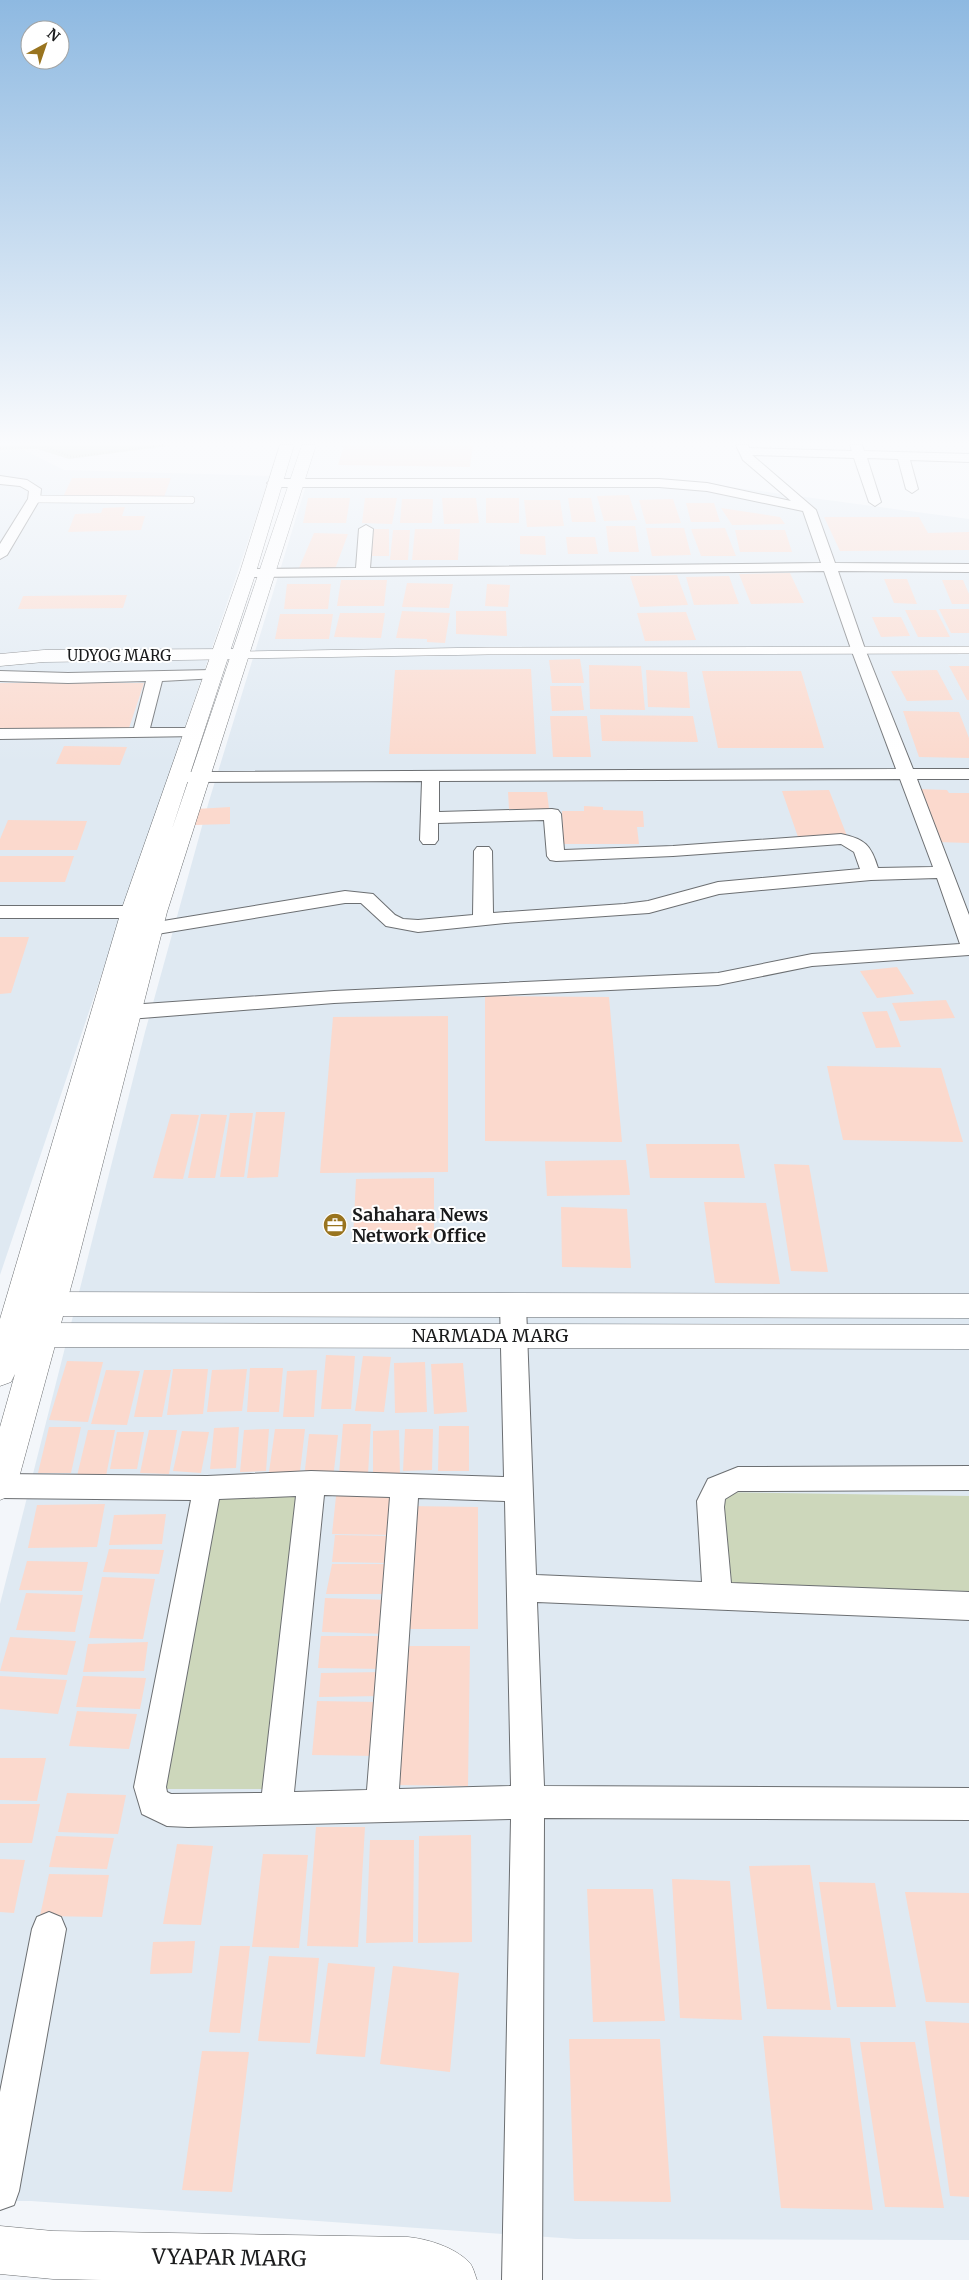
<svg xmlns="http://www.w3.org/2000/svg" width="969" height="2280" font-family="Merriweather,serif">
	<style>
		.built { fill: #dfe9f2 }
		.green { fill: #cdd7bb }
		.building { fill: #fbd9cd }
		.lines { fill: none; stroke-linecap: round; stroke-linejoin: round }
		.service-casing { stroke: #6c6f72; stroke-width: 8 }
		.minor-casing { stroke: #6c6f72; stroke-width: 2 }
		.tertiary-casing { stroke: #6c6f72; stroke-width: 1 }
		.secondary-casing { stroke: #6c6f72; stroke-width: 1 }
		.path { stroke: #818385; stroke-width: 2; stroke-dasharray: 0.5 2.5; stroke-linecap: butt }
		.service { stroke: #fff; stroke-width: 7 }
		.minor { fill: #fff; fill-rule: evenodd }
		.tertiary { fill: #fff; fill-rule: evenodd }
		.secondary { fill: #fff; fill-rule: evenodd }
		.labels { text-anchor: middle; stroke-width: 4; stroke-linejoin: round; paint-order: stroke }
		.far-street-label { font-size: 15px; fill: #1a1b1c; stroke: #fff }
		.poi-label { font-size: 18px; font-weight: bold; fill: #1a1b1c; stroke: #fff; text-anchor: start }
		.street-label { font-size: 18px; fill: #1a1b1c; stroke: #fff }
		.near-street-label { font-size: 21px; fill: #1a1b1c; stroke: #fff }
	</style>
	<rect width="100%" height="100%" fill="#f3f6fa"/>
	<path class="built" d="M24,450l40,20 206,6 -270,799v-823z
		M308,479l377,2 284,38v1721l-393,-1 -545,-38h-31v-597l145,-572 64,-231z"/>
	<path class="green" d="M0,445h176l-107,14 -32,-10 -37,1z
		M720,1492l249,4v95l-238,-4z
		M208,1496h88l-29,293h-102z"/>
	<path class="building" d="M344,445h129l-3,22 -132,-2z
		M72,478h99l-7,19h-101z
		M629,495l8,25 -33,1 -7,-25z
		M308,498h42l-4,25h-43z
		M365,498h32l-5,26 -30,-1z
		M442,498h34l3,25 -35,1z
		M486,498h33v25h-33z
		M568,498h23l5,24h-24z
		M402,499h31l-1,24h-32z
		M673,499l8,24 -35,1 -7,-24z
		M524,500h36l4,26 -37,1z
		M686,503h28l6,19h-29z
		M125,507l-3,9h23l-4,14 -73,2 7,-18 26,-1 2,-5z
		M721,508l59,9 5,7 -53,1z
		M824,517h95l9,16 41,-1v18l-129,1z
		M606,526h29l4,26h-30z
		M646,528h38l7,27 -39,1z
		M725,528l11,28h-35l-10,-27z
		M372,529h17v27h-19z
		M415,529h45l-2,31h-46z
		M393,530h17l-2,30h-18z
		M735,530h50l7,22h-52z
		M314,533l34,1 -13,35 -36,-1z
		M520,536h25l1,19 -26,-1z
		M566,537h29l3,17h-30z
		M790,573l14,30 -53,1 -12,-30z
		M677,575l11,30 -48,2 -10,-31z
		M729,576l10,28 -45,1 -8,-28z
		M884,579h23l10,25 -23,-1z
		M341,580h46l-3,26h-47z
		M942,580h21l6,14v10h-17z
		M407,583l46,1 -4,24 -47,-1z
		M287,584h44l-3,25h-44z
		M487,584l23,1 -2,22 -23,-1z
		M127,595l-4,13 -105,1 5,-13z
		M939,609h30v24h-18z
		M905,610h31l14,27h-32z
		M402,611l48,2 -5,30 -18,-1v-3l-31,-1z
		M456,611h50l1,25 -51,-2z
		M686,612l10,28 -51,1 -8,-28z
		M340,613h45l-4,25 -47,-1z
		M280,614h53l-4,25h-54z
		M872,617h29l9,19 -29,1z
		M580,659l4,24h-32l-3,-23z
		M589,665l52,1 4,44 -55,-1z
		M949,666h20v34h-2z
		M531,669l5,85h-147l6,-84z
		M646,670l41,2 3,36 -42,-1z
		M937,670l16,30 -46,1 -16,-30z
		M702,671h99l23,77h-106z
		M0,683h144l-16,48h-128z
		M550,686h31l3,24 -32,1z
		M903,711l56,1 10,26v20l-50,-1z
		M600,715l93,1 5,26 -96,-1z
		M550,716h37l4,41h-38z
		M64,746l63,1 -7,18 -64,-1z
		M918,789l29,1 2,3h20v50l-32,-1z
		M829,790l18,46 -49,1 -16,-46z
		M508,792h39l2,17h-40z
		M584,806l19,1v3l40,1 1,16h-7l2,17h-76l-1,-33h22z
		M230,807v17l-35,1 1,-16z
		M8,820l79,1 -10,29h-77v-11z
		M0,856h74l-9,26h-65z
		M0,937h29l-18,56 -11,1z
		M897,967l17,27 -37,4 -17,-27z
		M485,996l124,1 13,145 -137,-1z
		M946,1000l9,18 -55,3 -8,-18z
		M887,1011l14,36 -25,1 -14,-36z
		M448,1016v156l-128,1 13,-156z
		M827,1066l114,2 22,74 -120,-2z
		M256,1112h29l-7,65 -31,1z
		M230,1113h23l-9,64h-24z
		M171,1114l28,1 -16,64 -30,-1z
		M201,1114l26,1 -12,63h-27z
		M646,1144h93l6,34h-95z
		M626,1160l4,35 -83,1 -2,-35z
		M774,1164l35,1 19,107 -37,-1z
		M434,1178v60l-81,1 3,-60z
		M704,1202l62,1 14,81 -65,-1z
		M561,1207l66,2 4,59 -69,-1z
		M326,1355l29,1 -4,53h-30z
		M363,1356l28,1 -7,55 -29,-1z
		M67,1361l36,1 -15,60 -39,-2z
		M425,1362l2,50 -32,1 -1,-50z
		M463,1363l4,49 -33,2 -3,-50z
		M250,1368h33l-4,44h-32z
		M173,1369h35l-5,45 -36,1z
		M247,1369l-5,42 -35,1 5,-42z
		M106,1370l34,1 -13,54 -36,-1z
		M144,1370h27l-9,47h-28z
		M317,1370l-3,47h-31l4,-46z
		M343,1424h28l-3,50h-29z
		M439,1426h30v45h-31z
		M49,1427h32l-10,46h-33z
		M239,1427l-3,41 -26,1 4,-41z
		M269,1429l-3,42 -26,1 4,-42z
		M275,1429h30l-5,43h-31z
		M405,1429h28l-1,41 -29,1z
		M88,1430h27l-9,46h-29z
		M149,1430h28l-8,44 -29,-1z
		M399,1430l1,47 -27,1v-47z
		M182,1431l27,1 -8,41 -28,-2z
		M117,1432h27l-7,37h-27z
		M309,1434l29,1 -5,44 -29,-1z
		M337,1487l60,1 -4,47 -61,-1z
		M105,1504l-8,43 -69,1 9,-43z
		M407,1506l71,1v122h-77z
		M166,1514l-4,30 -53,1 5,-30z
		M335,1535l54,1 -1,27 -56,-1z
		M109,1549l55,1 -5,24 -56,-2z
		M27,1561l61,1 -6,29 -63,-1z
		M332,1564h59l-4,30h-61z
		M102,1577l53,2 -12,60 -54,-1z
		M26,1593l57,2 -8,37 -59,-2z
		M325,1598l65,2 -2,34 -66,-2z
		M321,1636h64l-1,33 -66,-1z
		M10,1637l66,4 -9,34 -67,-4z
		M148,1642l-4,29 -61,1 5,-28z
		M400,1646h70l-2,140 -74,-1z
		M382,1672l-1,24 -62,1 2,-24z
		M0,1676l67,4 -9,34 -58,-5z
		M83,1676l63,2 -6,31 -64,-2z
		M317,1701l61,1 -3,54 -63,-1z
		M77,1711l60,3 -8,35 -60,-3z
		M0,1758h46l-9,43 -37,-1z
		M67,1793l59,2 -8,39 -60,-2z
		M0,1804h40l-8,39h-32z
		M316,1827h49l-7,120 -51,-1z
		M471,1835l1,107 -54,1 1,-107z
		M56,1836l58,2 -7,31 -58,-2z
		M370,1840h44l-1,102 -47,1z
		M177,1844l36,2 -12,79 -38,-1z
		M263,1854l45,1 -9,93 -47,-1z
		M0,1859l25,1 -11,53 -14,-1z
		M810,1865l21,145 -64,-1 -18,-143z
		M49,1874l60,1 -7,42 -62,-1z
		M672,1879l58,2 12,139 -62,-2z
		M819,1882l56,1 21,124h-59z
		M587,1889h66l12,132 -72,1z
		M905,1892l64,1v110l-43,-1z
		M195,1941l-3,32 -42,1 3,-32z
		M220,1946h30l-10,87 -31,-1z
		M269,1956l50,2 -9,85 -52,-2z
		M328,1963l47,4 -10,90 -49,-3z
		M393,1966l66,7 -9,99 -70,-8z
		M925,2021l44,2v174l-19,-1z
		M763,2036l87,2 23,172 -92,-2z
		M569,2039h91l11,163 -97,-1z
		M860,2042h55l29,166 -59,-1z
		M202,2051l47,1 -17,140 -50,-2z"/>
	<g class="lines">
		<g class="service-casing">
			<path id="service" d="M34,499l157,1
				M239,655l249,-4 481,-1"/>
		</g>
		<g class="minor-casing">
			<path id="minor" d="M736,445h12l1,3 103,3 -2,-6h12l2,6 105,3v8l-59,-2 8,29 -6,4 -6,-4 -8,-30 -31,-1 14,44 -6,4 -6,-4 -15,-44 -102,-3 64,55 19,53 134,1v8l-131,-1 27,78 48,120h56v10h-52l52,136v40l-157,11 -94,19 -384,18 -205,16 -7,-2 -3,-5 3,-5 7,-2 205,-14 384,-18 94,-19 148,-10 -23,-66 -66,2 -152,14 -70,19 -144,10 -87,9 -32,-6 -25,-23h-16l-194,32 -7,-2 -3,-4 3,-4 7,-2 194,-32 28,3 22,21 8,4 15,1 55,-5 1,-64 3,-4h12l3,4 1,62 131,-9 24,-3 70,-19 142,-13 -6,-17 -13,-8 -168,12 -117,5 -6,-1 -3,-4 -3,-36 -106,3v17l-3,4h-12l-3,-4 2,-59 -244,1 -6,-1 -2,-4 2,-4 6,-1 718,-3 -45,-120 -27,-78 -576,6 -7,-4 7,-4 108,-1 3,-39 7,-4 7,4 -3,39 451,-5 -18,-52 -96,-20 -48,-4h-386l-6,-4 6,-4h386l48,4 84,18 -48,-41zM900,779l33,88 -55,1c-7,-23 -13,-29 -37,-34l-168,12 -109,4 -3,-36 -3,-4 -6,-1 -113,3v-31z
				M0,476l27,4 14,9 -1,10 -33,56 -7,4v-15l28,-45 1,-8 -9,-5 -20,-2z
				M212,670l5,2 3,3 -3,3 -55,3 -12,47h43l6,2 2,3 -2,3 -199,3v-10l134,-1 12,-47 -78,2 -68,-2v-10l68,2z
				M0,906h151l7,2 3,4 -3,4 -7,2h-151z
				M513,1295l9,3 4,7 10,270 166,7 -5,-81 11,-22 30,-12 231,-1v24l-231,1 -13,8 -1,8 7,76 238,9v28l-432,-18 7,184 425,2v32l-425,-2 -2,462h-40l9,-461 -323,8 -21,-1 -25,-12 -8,-27 57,-287 -191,-2v-24l207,2 104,-5 193,6 -4,-172 4,-7zM324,1495l66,2 -23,293 -73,2zM296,1496l-34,297 -91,1 -4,-2 -1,-5 53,-288zM418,1498l87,3 6,285 -112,3z
				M49,1912l12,5 5,12 -47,262 -5,14 -14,5v-118l32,-163 5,-12z"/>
		</g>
		<g class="tertiary-casing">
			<path id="tertiary" d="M239,649l7,2 2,4 -2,4 -202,3 -44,4v-12l44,-4z
				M30,1292l939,2v24l-939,-2 -11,-4 -4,-8 4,-8z
				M21,1323l948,2v24l-948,-2 -11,-3 -5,-9 5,-9z
				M0,2226l53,5 355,6c20,2 46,10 61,25 4,4 6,13 8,18h-375l-49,-1 -53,-5z"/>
		</g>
		<g class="secondary-casing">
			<path id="secondary" d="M280,445h14l-38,127 -84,257 130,-384h14l-149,467 -92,360 -58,213 -5,10 -12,5v-73l15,-53 -4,8 -11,4v-67l122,-411 118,-336z"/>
		</g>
		<path class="path" d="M0,448l46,-1 26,10 91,-12"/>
		<use href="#service" class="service"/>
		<use href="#minor" class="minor"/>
		<use href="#tertiary" class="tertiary"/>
		<use href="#secondary" class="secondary"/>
	</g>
	<linearGradient id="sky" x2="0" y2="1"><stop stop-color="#8eb9e1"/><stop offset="0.58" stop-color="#fafbfd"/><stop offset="1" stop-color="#fafbfd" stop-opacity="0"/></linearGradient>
	<rect width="969" height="764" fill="url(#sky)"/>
	<defs>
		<g id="office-disc" transform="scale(1.25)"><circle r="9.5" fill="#99741f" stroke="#fff"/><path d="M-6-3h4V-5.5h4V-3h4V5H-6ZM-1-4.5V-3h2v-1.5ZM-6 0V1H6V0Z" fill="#fff"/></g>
	</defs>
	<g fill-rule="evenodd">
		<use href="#office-disc" x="335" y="1225"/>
	</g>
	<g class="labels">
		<g class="far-street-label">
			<text x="119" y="661">UDYOG MARG</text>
		</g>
		<g class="poi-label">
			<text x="352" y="1221">Sahahara News<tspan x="352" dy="21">Network Office</tspan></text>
		</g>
		<g class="street-label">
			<text x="490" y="1342">NARMADA MARG</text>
		</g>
		<g class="near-street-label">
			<text transform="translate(229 2258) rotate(1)" y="7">VYAPAR MARG</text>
		</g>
	</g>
	<g transform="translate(45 45) rotate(40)"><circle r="24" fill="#ffffff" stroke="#a3a4a4"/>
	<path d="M0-4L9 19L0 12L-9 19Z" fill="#99741f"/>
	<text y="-8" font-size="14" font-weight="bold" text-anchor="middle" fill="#1a1b1c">N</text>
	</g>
</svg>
